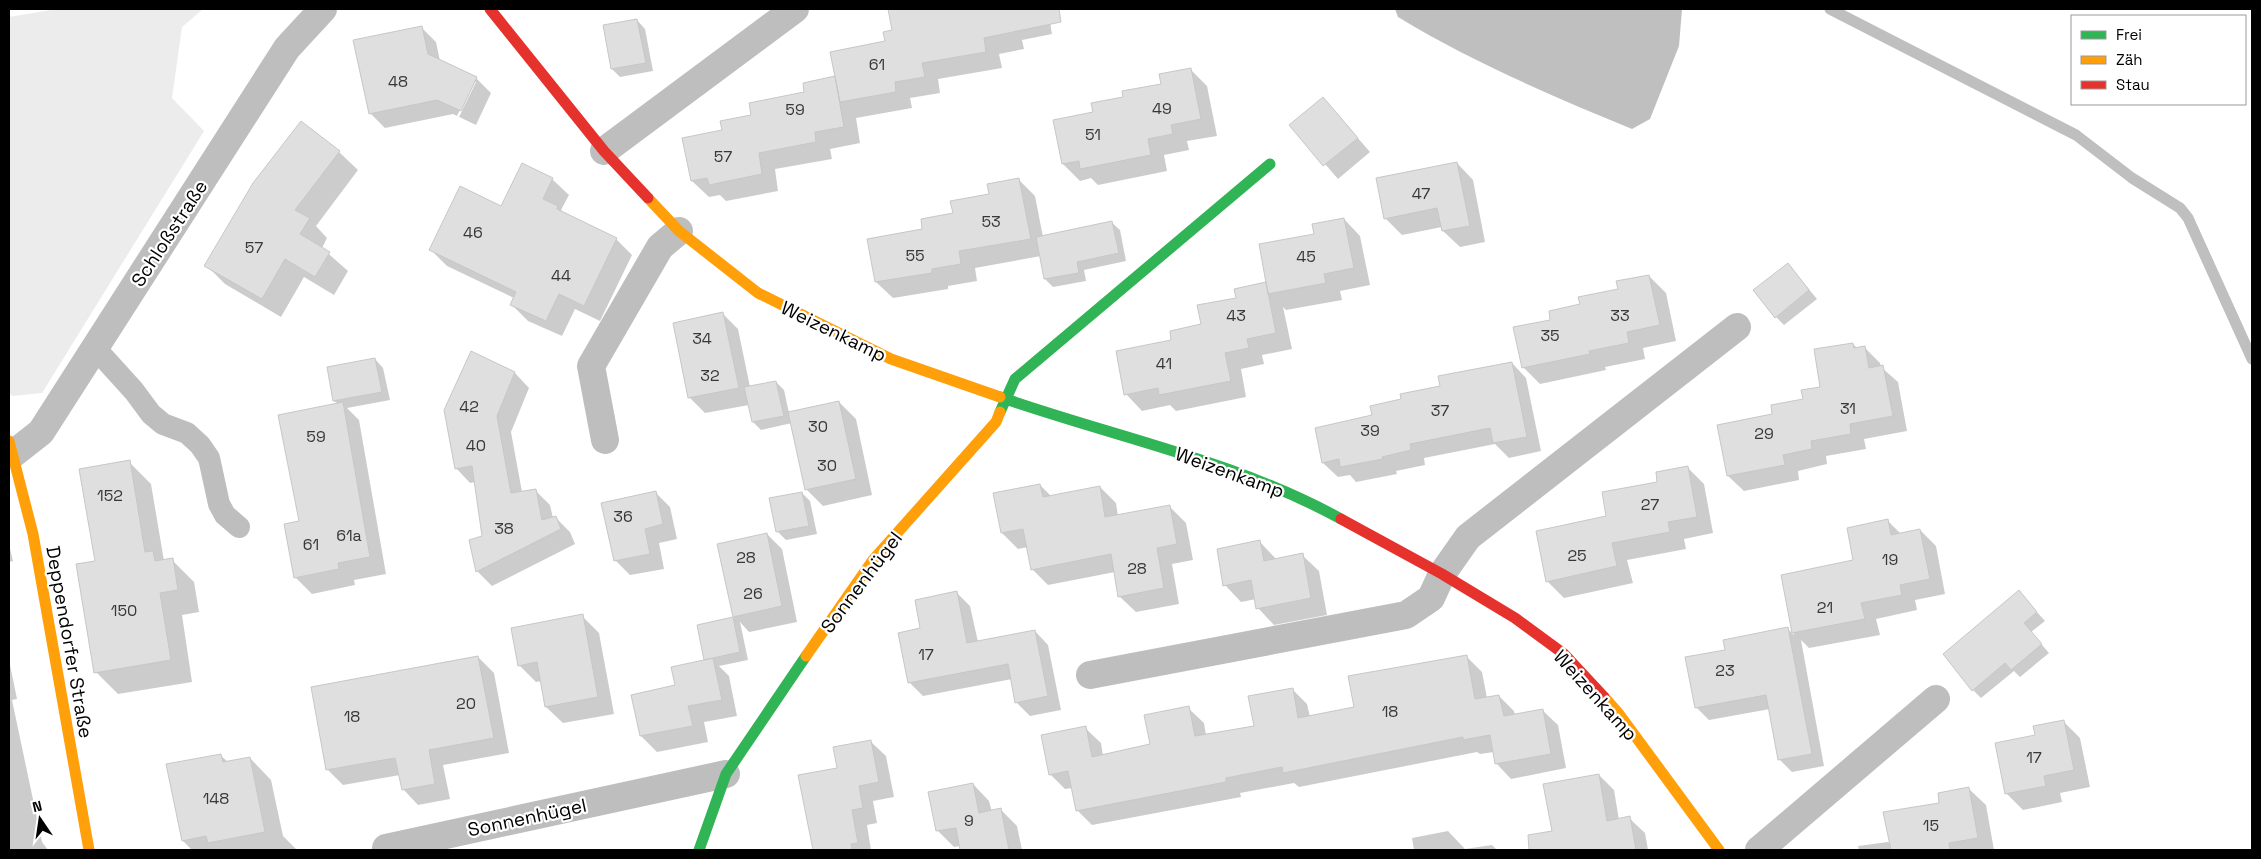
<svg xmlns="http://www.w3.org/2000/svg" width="2261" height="859" font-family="'Space Grotesk',sans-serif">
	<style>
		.green { fill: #ececec }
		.water { fill: #bfbfbf }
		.shadow { fill: #0003; fill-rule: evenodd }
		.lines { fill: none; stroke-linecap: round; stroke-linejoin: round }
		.stream { stroke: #bfbfbf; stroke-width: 11 }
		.building { fill: #dfdfdf; stroke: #c7c7c7 }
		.lane { stroke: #bebebe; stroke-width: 22 }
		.street { stroke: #bebebe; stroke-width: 28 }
		.fast { stroke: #30b455; stroke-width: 11 }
		.slow { stroke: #ff9f0a; stroke-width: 11 }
		.jam { stroke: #e5322d; stroke-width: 11 }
		.labels { text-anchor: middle; stroke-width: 4.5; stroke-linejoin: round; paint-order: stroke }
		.number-label { font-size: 16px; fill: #383838 }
		.street-label { font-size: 19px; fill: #000; stroke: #fff }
	</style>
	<rect width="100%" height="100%" fill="#fff"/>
	<path class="green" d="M57,9h146l-21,18 -10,71 32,33 -162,262 -30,3 -3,-4v-375z"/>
	<path class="water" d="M1395,9h287l-3,37 -29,73 -18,10c-80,-33 -160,-67 -234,-112z"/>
	<path class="shadow" d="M889,9h173l-14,2 4,23 -30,6 2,9 -25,5 3,14 -64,11 2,14 -30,5 2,10 -56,10 4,25 -30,6 2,10 -57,10 3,22 -52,10 -6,-6 -11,2 -17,-16 31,-50 111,-53 52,-36 8,-11z
		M637,20l8,9 8,42 -33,6 -8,-8z
		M421,27l15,15 4,19 36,17 15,15 -15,32 -23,-11 -68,14 -15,-15zM473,82h3l-17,35 -2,-1z
		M1190,69l17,17 10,50 -30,5 2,9 -25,5 3,16 -69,14 -7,-7 -11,3 -17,-17 -8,-43 40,-8 29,-15 38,-13z
		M1323,98l47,54 -32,27 -47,-54z
		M339,152l19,18 -42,56 11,12 -5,10 26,23 -14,24 -30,-18 -23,40 -56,-33 -19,-19z
		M1457,163l16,17 12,62 -25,5 -17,-16 -1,-4 -40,8 -17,-17z
		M552,179l17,16 -8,15 4,4 51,25 16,16 -32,66 -25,-12 -13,27 -34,-15 -17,-17 3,-6 -67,-32 -16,-16z
		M1019,180l16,16 8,41 68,-15 9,8 6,31 -42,9 2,11 -33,6 -8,-8 -4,-23 -66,12 2,13 -29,5v3l-55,9 -17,-16 48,-52z
		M1344,219l16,17 10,49 -30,6 2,9 -56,10 -3,-3 9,42 -30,6 2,9 -23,5 5,28 -70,14 -6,-6 -28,6 -16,-17 47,-53 30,-16 35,-26 27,-16 50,-48z
		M1788,264l29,35 -33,26 -8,-8z
		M1649,276l17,17 10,48 -33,7 2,11 -40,8 1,3 -66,14 -17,-17 29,-46z
		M723,314l15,15 12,58 26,-5 8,8 5,23 50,-11 17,17 16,76 -49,11 -17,-17 -14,-66 -31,7 -8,-8 -4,-17 -44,8 -16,-16z
		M1853,344l4,4 7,-1 16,16 1,4 17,15 9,49 -43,8 2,10 -40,7 1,8 -29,7 1,9 -55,11 -16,-15 46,-61 30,-15 18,-12z
		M471,353l44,20 14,15 -18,44 11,60 13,-2 15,15 3,13 2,-1 15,15 5,12 -83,42 -15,-15 7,-34 -8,-55 -6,1 -14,-15z
		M375,359l8,9 7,32 -43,8 12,12 27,154 -32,6 1,5 -43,9 -17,-17 5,-55 38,-118 -4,-3z
		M1512,363l14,15 15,73 -32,7 -14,-14 -71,14 1,7 -29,6 1,3 -41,8 -6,-7 -12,2 -15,-14 -7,-34 57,-13 29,-16z
		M129,462l22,22 13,77 8,-1 22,22 5,30 -17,3 10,67 -74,12 -22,-22v-110z
		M1688,468l16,16 9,49 -29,6 2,10 -59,11 6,23 -69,15 -17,-17 61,-64 51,-34z
		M1040,485l11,11 49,-9 16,16 2,13 52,-9 16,16 7,37 -21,4 7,40 -43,8 -17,-16 -4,-24 -67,13 -16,-16 -4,-22 -10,2 -16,-16z
		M656,493l14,14 7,32 -18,4 5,26 -34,6 -15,-15z
		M802,493l8,8 7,33 -31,6 -8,-8 -7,-33z
		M1887,520l14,14 19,-4 16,16 9,48 -30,6 2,10 -41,9 4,16 -71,13 -8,-8 23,126 -32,6 -13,-13 -9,-50 -61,11 -13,-13 30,-56 62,-22 6,6 -12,-59 73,-15z
		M767,534l15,15 15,73 -48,10 -9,-10 8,38 -29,6 10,10 8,40 -33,6 4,20 -51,10 -16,-16 36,-50 30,-25 -9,-35 36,-8 -16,-73z
		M1260,542l17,18 25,-5 17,16 8,44 -53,10 -16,-17 -2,-9 -15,3 -16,-17z
		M9,545l4,16 -4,1z
		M2019,592l26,29 -14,11 18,21 -29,24 -6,-6 -33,27 -8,-8z
		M957,593l13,13 8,36 57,-11 13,14 13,65 -31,6 -14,-14 -4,-23 -89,17 -14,-14z
		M582,616l17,17 15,81 -51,9 -17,-16 -4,-26 -6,1 -17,-17z
		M478,657l16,16 15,80 -66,12 7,34 -32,6 -15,-16 -3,-14 -57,10 -15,-15 -15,-82z
		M1467,657l15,15 5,26 12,-2 15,15 1,4 27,-5 16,15 8,43 -55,11 -15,-16 -2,-11 -14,2 -3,-2 -178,35 -5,-4 -54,10 1,4 -149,28 -15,-15 -4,-22 -8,1 -15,-15 35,-46 16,15 2,13 48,-11 37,-37 16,15 2,12 49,-8 37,-38 15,15 3,13 46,-9z
		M9,660l8,39 -5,1 30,142 6,8h-39z
		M2063,721l17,17 10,49 -30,6 2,9 -39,8 -17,-17 30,-57z
		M870,741l16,15 8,41 -21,4 4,22 -10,2 4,25h-57l-14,-74 39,-7z
		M220,755l8,7 22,-4 21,22 12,56 14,14h-105l-9,-9z
		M1599,775l15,15 5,30 10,-2 16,15 3,17h-91l-12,-65z
		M973,784l16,17 3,11 9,-2 16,16 5,24h-61l-1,-4 -6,1 -17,-17z
		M1969,789l17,16 8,45h-135l-1,-4 30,-4 3,2 49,-40z
		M1448,831l17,18 27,-4 5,5h-83l-2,-12z"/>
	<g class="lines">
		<path class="stream" d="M1830,9l246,126 56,43 48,30 8,10 64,141"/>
	</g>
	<path class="building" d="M888,9h171l2,13 -77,16 2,14 -64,11 3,14 -30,5 1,10 -56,10 -10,-50 55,-11 -2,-9 9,-2z
		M637,19l9,44 -35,6 -8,-44z
		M422,26l6,28 49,23 -16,34 -24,-11 -68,14 -16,-74z
		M1191,68l10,51 -30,6 2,9 -25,5 3,16 -71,14 -1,-8 -17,3 -9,-44 40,-8 -2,-9 32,-6 -1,-6 39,-7 -2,-10z
		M835,76l9,51 -29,5 1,10 -57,11 3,21 -53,11 -2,-7 -16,3 -9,-43 40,-8 -2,-9 31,-6 -2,-12 55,-11 -1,-9z
		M1323,97l35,41 -35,28 -34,-41z
		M301,121l39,30 -45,59 15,8 -10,16 30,18 -15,25 -30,-18 -23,40 -58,-33 49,-83z
		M1457,162l13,64 -28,5 -5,-23 -53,11 -8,-41z
		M522,163l31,15 -10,21 15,7 -1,3 60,29 -33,68 -25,-12 -13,27 -36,-16 6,-13 -87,-42 31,-64 41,20z
		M1019,178l12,61 -72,12 2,13 -29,5v4l-57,9 -8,-43 55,-10 -1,-10 32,-6 -3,-12 39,-7 -2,-10z
		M1344,218l10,50 -30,6 2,9 -58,11 -9,-50 55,-10 -2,-10z
		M1112,221l7,32 -42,9 2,11 -35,6 -8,-42z
		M1788,263l21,27 -34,28 -22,-28z
		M1649,275l11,50 -33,7 2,11 -40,8 1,3 -68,14 -9,-41 37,-7 -1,-9 31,-7 -2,-7 40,-8 -2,-8z
		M1266,282l10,51 -29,6 2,9 -24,5 6,28 -72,14 -1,-7 -34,7 -8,-44 55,-11 -1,-9 31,-7 -4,-19 39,-7 -2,-9z
		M723,312l16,76 -51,10 -15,-75z
		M1853,343l1,5 11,-2 4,22 14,-3 10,51 -43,8 1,10 -40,7 1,8 -29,6 2,10 -58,11 -10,-51 55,-11 -1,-9 32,-6 -2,-9 19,-3 -6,-38z
		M471,351l44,21 -18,44 14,77 25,-4 6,31 14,-4 5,13 -85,43 -7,-32 13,-4 -10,-70 -17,3 -11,-59z
		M375,358l7,34 -49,9 -6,-34z
		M1512,362l15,75 -34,6 -3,-15 -80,16 1,6 -29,7 1,2 -43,8 -1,-8 -17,4 -7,-35 57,-13 -2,-9 31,-7 -1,-5 40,-8 -2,-10z
		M776,381l8,35 -32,6 -8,-35z
		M839,401l17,78 -51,11 -17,-78z
		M343,402l27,155 -32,6 1,6 -45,9 -10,-54 15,-3 -21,-106z
		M130,460l15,92 8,-1 2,10 18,-3 5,32 -18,3 11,67 -77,13 -18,-109 19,-3 -16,-92z
		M1688,466l9,51 -29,5 2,10 -58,11 5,23 -71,16 -10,-51 70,-15 -4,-24 55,-10 -1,-10z
		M1040,484l3,13 57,-11 5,31 65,-12 7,39 -20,4 7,40 -46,9 -7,-43 -80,16 -8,-41 -22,4 -8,-40z
		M656,491l7,33 -18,5 5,25 -36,7 -13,-58z
		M802,492l7,34 -33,6 -7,-34z
		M1888,519l3,16 29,-6 10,50 -30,6 2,10 -41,8 4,16 -73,14 -11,-58 72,-15 -6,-32z
		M767,533l15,73 -49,11 -16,-73z
		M1260,540l4,21 39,-8 8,45 -55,11 -5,-29 -28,6 -6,-37z
		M2019,590l18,22 -13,11 18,21 -31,26 -6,-7 -33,28 -29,-37z
		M957,591l10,52 68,-13 13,66 -33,7 -7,-39 -100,19 -10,-50 22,-5 -5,-28z
		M583,614l15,83 -53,10 -8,-45 -19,4 -7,-38z
		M733,617l7,35 -36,8 -7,-35z
		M1788,627l24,127 -34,6 -12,-65 -71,13 -10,-51 40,-7 -2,-10z
		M1467,655l8,44 24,-4 5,21 39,-7 8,45 -56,10 -5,-29 -27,5v-3l-180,36 -1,-6 -56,11v4l-150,29 -8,-40 -19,4 -8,-40 45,-9 6,31 58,-13 -6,-29 45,-9 6,30 59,-10 -6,-30 45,-8 5,30 56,-11 -6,-31z
		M478,656l16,82 -65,12 6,34 -33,6 -7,-32 -69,12 -15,-83z
		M713,658l9,42 -34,6 5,20 -53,10 -9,-41 44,-10 -4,-18z
		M2064,720l10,50 -30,6 2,10 -41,8 -10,-51 40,-8 -2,-9z
		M871,740l8,42 -20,4 4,22 -11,2 6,33 -7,1 1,6h-39l-15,-75 39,-7 -4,-21z
		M221,754l2,8 27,-5 15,75 -57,11 -2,-7 -24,5 -16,-77z
		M1599,774l8,47 23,-5 6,34h-107l-1,-15 24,-4 -9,-47z
		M973,783l6,30 22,-5 8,42h-49l-4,-22 -20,3 -8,-39z
		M1969,787l9,51 -29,5 1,7h-59l-8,-38 56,-9 -1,-10z"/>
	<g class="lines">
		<path class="lane" d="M95,348l39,43 17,23 12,10 24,9 13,12 9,13 10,46 6,11 14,12"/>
		<path class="street" d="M604,151l191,-142
			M605,440l-14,-74 69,-119 19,-16
			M13,454l28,-22 246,-384 36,-39
			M1090,675l316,-60 25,-17 11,-24 26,-37 269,-210
			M386,848l340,-74
			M1759,850l177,-151"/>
		<path class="fast" d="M1000,397c114,40 234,63 341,122
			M1000,412l15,-33 255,-215
			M699,850l27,-76 80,-118"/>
		<path class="slow" d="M648,198l31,33 79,62 133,66 109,38
			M9,441l24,93 56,316
			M806,656l67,-96 123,-138 4,-10
			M1604,697l15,17 100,136"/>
		<path class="jam" d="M490,9l114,142 44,47
			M1341,519l101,55 73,44 49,36 40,43"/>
	</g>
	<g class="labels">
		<g class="number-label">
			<text x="877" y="70">61</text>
			<text x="398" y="87">48</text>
			<text x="1162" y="114">49</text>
			<text x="795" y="115">59</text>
			<text x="1093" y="140">51</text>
			<text x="723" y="162">57</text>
			<text x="1421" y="199">47</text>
			<text x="991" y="227">53</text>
			<text x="473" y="238">46</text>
			<text x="254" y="253">57</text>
			<text x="915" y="261">55</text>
			<text x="1306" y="262">45</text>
			<text x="561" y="281">44</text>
			<text x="1236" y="321">43</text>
			<text x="1620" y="321">33</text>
			<text x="1550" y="341">35</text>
			<text x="702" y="344">34</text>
			<text x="1164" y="369">41</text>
			<text x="710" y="381">32</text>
			<text x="469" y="412">42</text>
			<text x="1848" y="414">31</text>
			<text x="1440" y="416">37</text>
			<text x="818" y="432">30</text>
			<text x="1370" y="436">39</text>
			<text x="1764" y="439">29</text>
			<text x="316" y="442">59</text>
			<text x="476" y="451">40</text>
			<text x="827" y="471">30</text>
			<text x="110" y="501">152</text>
			<text x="1650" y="510">27</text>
			<text x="623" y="522">36</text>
			<text x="504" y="534">38</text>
			<text x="349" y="541">61a</text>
			<text x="311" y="550">61</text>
			<text x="1577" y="561">25</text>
			<text x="746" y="563">28</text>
			<text x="1890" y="565">19</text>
			<text x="1137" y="574">28</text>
			<text x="753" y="599">26</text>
			<text x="1825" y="613">21</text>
			<text x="124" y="616">150</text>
			<text x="926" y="660">17</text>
			<text x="1725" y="676">23</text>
			<text x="466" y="709">20</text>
			<text x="1390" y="717">18</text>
			<text x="352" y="722">18</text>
			<text x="2034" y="763">17</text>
			<text x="216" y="804">148</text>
			<text x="969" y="826">9</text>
			<text x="1931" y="831">15</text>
		</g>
		<g class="street-label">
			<text transform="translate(169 233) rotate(-57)" y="7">Schloßstraße</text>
			<text transform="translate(834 331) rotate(26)" y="7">Weizenkamp</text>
			<text transform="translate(1230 472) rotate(20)" y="7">Weizenkamp</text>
			<text transform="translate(861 582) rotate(-53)" y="7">Sonnenhügel</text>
			<text transform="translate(70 642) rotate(80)" y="7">Deppendorfer Straße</text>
			<text transform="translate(1596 695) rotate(48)" y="7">Weizenkamp</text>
			<text transform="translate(527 817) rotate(-12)" y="7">Sonnenhügel</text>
		</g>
	</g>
	<rect width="2261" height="859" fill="none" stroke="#000000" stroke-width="20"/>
	<rect x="2071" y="15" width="175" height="90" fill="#ffffff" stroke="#999999"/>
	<rect x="2081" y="31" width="25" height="8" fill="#30b455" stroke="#999999"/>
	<text x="2116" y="40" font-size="15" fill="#000000">Frei</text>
	<rect x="2081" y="56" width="25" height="8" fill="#ff9f0a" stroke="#999999"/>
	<text x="2116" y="65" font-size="15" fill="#000000">Zäh</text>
	<rect x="2081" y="81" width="25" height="8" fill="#e5322d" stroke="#999999"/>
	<text x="2116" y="90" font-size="15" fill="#000000">Stau</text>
	<g transform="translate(40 819) rotate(347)" stroke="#ffffff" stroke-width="4" paint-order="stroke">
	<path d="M0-4L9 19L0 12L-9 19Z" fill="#000000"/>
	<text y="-8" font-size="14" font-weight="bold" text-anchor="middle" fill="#000000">N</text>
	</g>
</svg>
